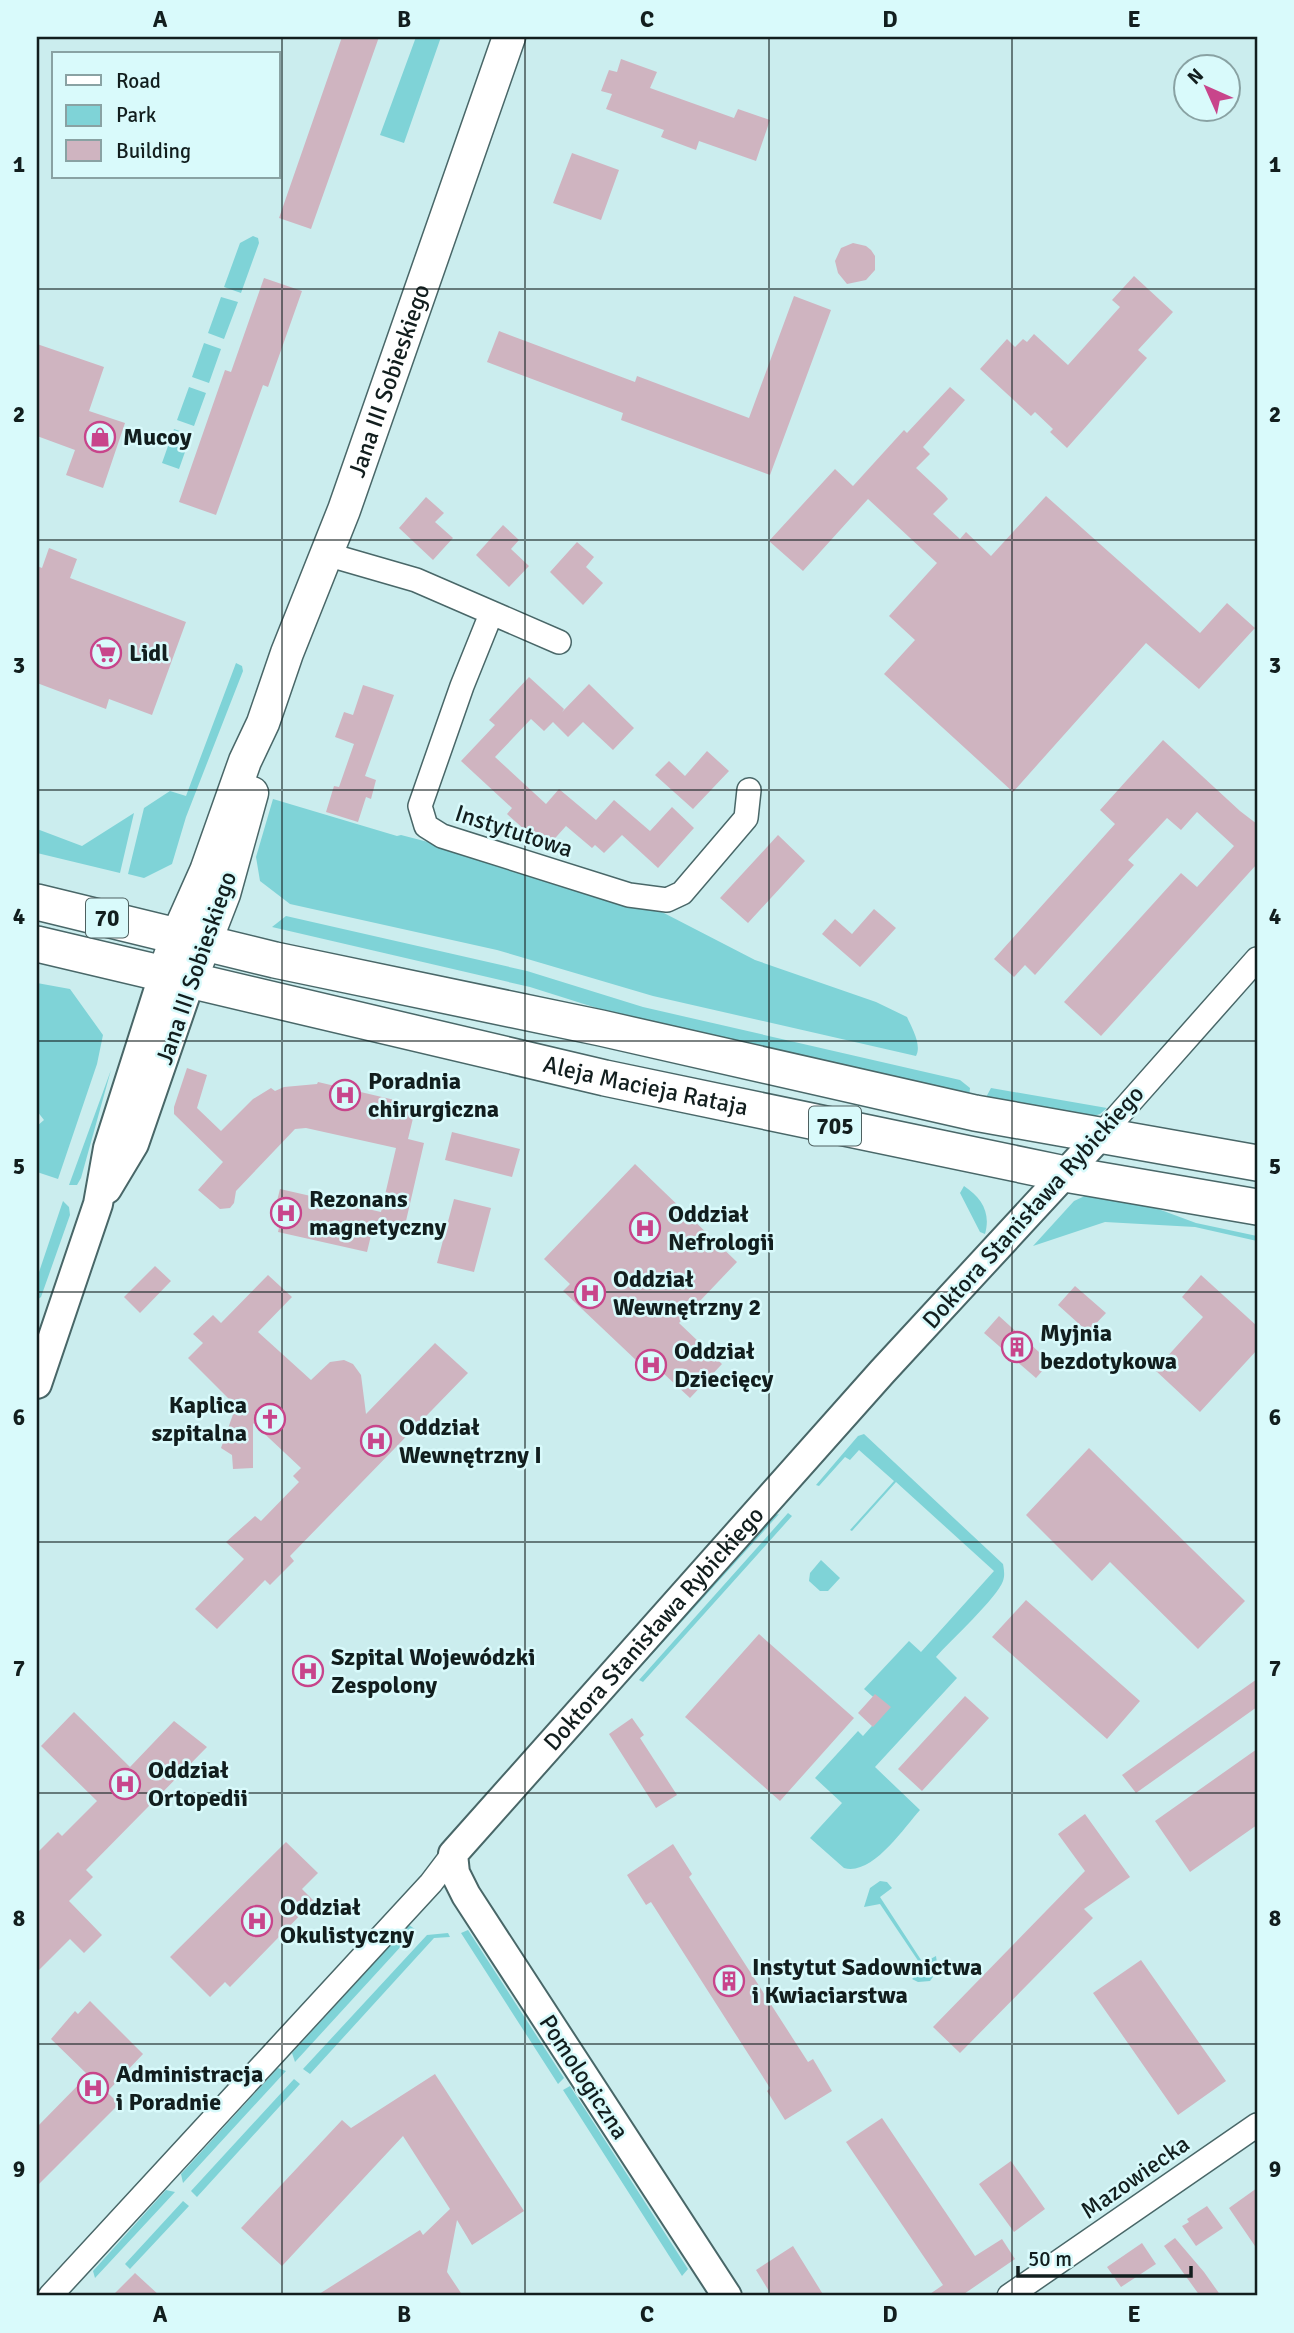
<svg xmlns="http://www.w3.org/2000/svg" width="1294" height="2333" font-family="Signika,sans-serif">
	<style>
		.green { fill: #7fd3d7 }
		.building { fill: #cfb4c0 }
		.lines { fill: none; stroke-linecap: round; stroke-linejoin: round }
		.minor-casing { stroke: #496768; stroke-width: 26 }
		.tertiary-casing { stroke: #496768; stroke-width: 32 }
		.secondary-casing { stroke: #496768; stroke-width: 35 }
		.primary-casing { stroke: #496768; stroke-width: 38 }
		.minor { stroke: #fff; stroke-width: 23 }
		.tertiary { stroke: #fff; stroke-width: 28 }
		.secondary { stroke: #fff; stroke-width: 32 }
		.primary { stroke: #fff; stroke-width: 35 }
		.grid { fill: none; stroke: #121e1e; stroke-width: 2; stroke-opacity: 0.55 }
		.labels { text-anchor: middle; stroke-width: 5; stroke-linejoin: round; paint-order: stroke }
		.shield { fill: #d9fafb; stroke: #4e6060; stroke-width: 2 }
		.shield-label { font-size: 23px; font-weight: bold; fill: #121e1e }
		.street-label { font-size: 24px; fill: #121e1e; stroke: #d9fafb }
		.poi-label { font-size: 24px; font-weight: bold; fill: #121e1e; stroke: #d9fafb; text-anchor: start }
		.neatline { fill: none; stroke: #121e1e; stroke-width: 2.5 }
		.grid-label { font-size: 23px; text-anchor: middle; font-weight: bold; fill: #121e1e }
	</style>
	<rect width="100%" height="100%" fill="#cbedee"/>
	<path class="green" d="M416,37h25l-37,106 -24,-8z
		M253,236l5,2 1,5 -18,50 -17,-6 16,-44z
		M221,297l17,5 -14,37 -16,-6z
		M204,343l17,6 -12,34 -17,-6z
		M189,387l17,6 -12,33 -17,-6z
		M174,429l17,6 -12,34 -17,-6z
		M236,663l6,3 1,5 -57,146 -14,47 -28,14 -16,-4 16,-66 26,-17 16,5z
		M273,799l124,37 4,-1 58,15 201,61 95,49 121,42 31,15c5,11 15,28 9,39l-263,-60 -156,-46 -207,-46 -30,-23 -4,-24z
		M134,813l-14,60 -83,-20v-24l45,17z
		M286,916l241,55 116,36 317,73 10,8 -1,9 -347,-81 -92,-29 -258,-60z
		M37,983l33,6 33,46 -6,29 -39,115 -21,-7v-46l7,-6 -7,-9z
		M111,1070l-30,108 -4,7h-8z
		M991,1088l116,20 -7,6 -9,3 -107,-16z
		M964,1186c18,12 27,27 21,48l-5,-2 -20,-39z
		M1087,1195l55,8 54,20 61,13v5l-62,-14 -90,-5 -72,24 41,-45z
		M63,1201l6,6 1,8 -29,82 -4,3v-22z
		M864,1434l139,130c1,6 2,11 0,17 -6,17 -53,60 -67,76l21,21 -82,89 45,43c-17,19 -48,66 -76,58l-34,-30 32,-35 -27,-25 43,-47 5,5 24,-27 -23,-20 45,-48 12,11 73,-81 -98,-89 -44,49 -2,-1 44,-49 -35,-31 -9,10 -5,-3 -26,29 -3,-1 42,-49z
		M788,1513l4,3 -149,166 -4,-2z
		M779,1514l-16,18 -125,138 3,-6 134,-149z
		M821,1560l19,18 -12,13h-8l-11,-10 1,-8z
		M880,1881l7,1 5,6 -12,9 43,66 13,-7 2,14 -8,11 -12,1 -6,-3 11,-11 -43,-64 -16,3 6,-19z
		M409,1925l7,5 -121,132 -3,-9z
		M468,1930l96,148 -6,6 -97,-151z
		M448,1933l2,4 -16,1 -124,136 -7,-5 124,-134z
		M278,2068l8,3 -103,112 -2,-9z
		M294,2079l6,5 -103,113 -6,-6z
		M570,2086l118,183 -6,7 -119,-186z
		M166,2190l9,2 -80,86 -2,-7z
		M183,2201l6,5 -59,63 -5,-5z"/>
	<path class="building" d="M342,37h37l-68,192 -32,-11z
		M621,59l36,13 -7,16 84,30 4,-9 32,11 -14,41 -57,-20 -3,9 -35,-13 3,-7 -58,-21 6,-15 -11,-3 8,-21 8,2z
		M572,153l47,17 -18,50 -48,-17z
		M853,243l13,3 5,4 4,6v14l-9,10 -19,4 -9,-11 -3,-12 6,-13z
		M1134,276l39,36 -35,38 9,8 -80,90 -17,-16 3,-3 -18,-17 -4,4 -51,-47 27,-30 8,8 8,-8 4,3 7,-8 34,31 52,-58 -8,-7z
		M264,278l38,13 -34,96 -5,-2 -47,130 -37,-13 46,-132 6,2z
		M794,296l37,14 -61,165 -149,-55 2,-7 -136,-51 12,-31 136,51 2,-6 112,42z
		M37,344l67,23 -15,44 36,12 -22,65 -37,-13 9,-25 -38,-14z
		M950,387l15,13 -42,47 7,7 -14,14 29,27 3,4 -15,15 27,25 6,-7 25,24 55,-60 154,137 27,-30 28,25 -56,61 -53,-46 -133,149 -129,-118 31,-34 -26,-24 48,-53 -69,-64 -65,72 -34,-30 66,-72 18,17 51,-56 3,3z
		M426,497l18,16 -9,9 18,16 -20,22 -34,-32z
		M503,525l16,15 -8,9 18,17 -20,21 -33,-32z
		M577,542l17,15 -8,10 17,16 -20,22 -33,-33z
		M49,548l28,11 -7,19 116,44 -34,93 -43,-16 -3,10 -69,-26v-117l5,2z
		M529,677l35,32 -2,3 27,-28 45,44 -21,22 -30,-28 -15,15 -15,-15 -9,9 -13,-12 -36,38 51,47 13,-15 37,31 18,-20 36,31 22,-24 22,21 -36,40 -36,-33 -18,18 -9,-8 -3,3 -26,-22 -17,19 -12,-11 -3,4 -27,-24 5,-6 -51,-47 34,-36 -6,-5z
		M363,685l31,10 -29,81 11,4 -5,19 -5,-2 -8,25 -32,-10 8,-26 5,1 15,-43 -19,-7 9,-25 9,3z
		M1163,740l77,71 17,13v40l-156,172 -37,-34 117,-129 16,14 37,-41 -37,-34 -16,18 -14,-12 -39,42 6,5 -99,110 -10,-10 -11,12 -20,-18 121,-135 -15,-14z
		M707,751l22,20 -36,38 -38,-34 14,-14 16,15z
		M778,835l27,26 -57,62 -28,-25z
		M874,909l22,19 -36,39 -38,-33 13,-15 17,15z
		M187,1068l20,7 -10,33 24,23 32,-32 18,-11 4,3 9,-4 33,-3 1,-2 81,19 -1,5 17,4 -7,29 16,4 -21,91 -30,-7 -6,25 -89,-20 4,-17 -8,-2 6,-24 101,23 15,-64 -90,-20 -11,1 -59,62 -2,12 -4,5 -10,1 -22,-19 25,-28 -49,-48v-7z
		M452,1132l68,17 -8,28 -67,-17z
		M635,1164l102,98 -58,61 43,41 -32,34 -27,-25 -6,7 -94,-89 7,-7 -26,-25z
		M454,1199l37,9 -17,64 -37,-9z
		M155,1266l16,15 -31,32 -16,-16z
		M268,1275l24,22 -34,35 53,48 19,-18 14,-2 9,4 8,11 5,39 69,-71 33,30 -178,183 4,5 -24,24 -5,-5 -48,49 -22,-20 49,-50 -18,-17 29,-26 6,5 38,-39 -6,-6 8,-8 -48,-45v45l-20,1 -1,-14 -11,-7 15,-42 -48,-48 15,-15 -10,-9 20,-19 8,8z
		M1201,1275l56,51v24l-57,62 -45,-42 48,-53 -21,-20z
		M1075,1286l31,27 -18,19 -30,-27z
		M999,1316l51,46 -14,16 -52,-45z
		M1089,1448l156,153 -47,48 -88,-87 -18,19 -66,-66z
		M1026,1600l114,101 -33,38 -115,-102z
		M759,1634l95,84 -74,83 -95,-84z
		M1257,1679v28l-121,86 -14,-18z
		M875,1694l16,13 -18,20 -15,-14z
		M965,1696l24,22 -67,73 -24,-22z
		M74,1712l56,55 44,-46 33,26 -121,123 7,7 -24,24 33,34 -18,18 -14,-14 -33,33v-119l21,-21 4,4 35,-35 -56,-55z
		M632,1718l12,17 -4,3 37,57 -21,13 -47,-74z
		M1257,1749v76l-67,47 -35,-51z
		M1085,1814l45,63 -46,32 9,9 -133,135 -27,-26 152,-156 -27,-37z
		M286,1842l32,31 -16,16 12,12 -84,86 -5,-5 -15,15 -40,-40z
		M673,1844l19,30 -3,3 119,185 5,-3 19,32 -47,29 -18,-29 3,-3 -119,-186 -5,3 -19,-30z
		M1141,1960l85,121 -48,34 -85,-122z
		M90,2001l53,53 -36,38 12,12 -82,82v-59l51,-52 -37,-36 24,-28 3,3z
		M435,2074l89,137 -52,34 -15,-25 -10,52 16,24h-147l104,-66 3,5 27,-26 -47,-73 -121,130 -41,-38 101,-108 9,8z
		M882,2118l93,138 27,-17 13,20 -54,37h-34l16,-11 -97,-143z
		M1011,2161l34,48 -31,23 -35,-48z
		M1257,2188v61l-28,-41z
		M1207,2206l16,22 -27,18 -14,-20 7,-4 -2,-3z
		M1175,2238l29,34 17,24h-21l-36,-50z
		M1142,2243l14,21 -35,23 -14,-20z
		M793,2246l31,50h-52l-16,-26z
		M135,2273l25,23h-48z"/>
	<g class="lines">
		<g class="minor-casing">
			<path id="minor" d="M326,554l90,26 143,62
				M491,614l-29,72 -42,120 6,20 16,10 187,59 38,5 15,-7 64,-75 3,-28
				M1101,1135l156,-176
				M50,2296l381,-413 22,-29
				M1009,2296l248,-171"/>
		</g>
		<g class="tertiary-casing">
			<g id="tertiary">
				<path d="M107,1189l27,-45 57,-165"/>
				<path d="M37,1384l61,-180 10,-56 56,-175"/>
				<path id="s1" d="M727,2296l-261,-401 -11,-22 -2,-19 429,-482 219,-237"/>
			</g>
		</g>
		<g class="secondary-casing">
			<g id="secondary">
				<path id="s2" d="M164,973l13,-37 29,-65 39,-110 18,-38 24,-70 57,-143 165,-473"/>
				<path d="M191,979l33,-85 28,-101"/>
			</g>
		</g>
		<g class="primary-casing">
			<g id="primary">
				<path d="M37,902l238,58 326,68 374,85 282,50"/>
				<path id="s3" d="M37,944l568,134 460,96 192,33"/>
			</g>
		</g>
		<use href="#minor" class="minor"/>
		<use href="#tertiary" class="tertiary"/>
		<use href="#secondary" class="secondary"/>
		<use href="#primary" class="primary"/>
	</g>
	<path class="grid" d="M282,37v2259M525,37v2259M769,37v2259M1012,37v2259M37,289h1220M37,540h1220M37,790h1220M37,1041h1220M37,1292h1220M37,1542h1220M37,1793h1220M37,2044h1220"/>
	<defs>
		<g id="shop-ring" transform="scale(1.575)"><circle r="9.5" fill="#d9fafb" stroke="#c8458b" stroke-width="1.5"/><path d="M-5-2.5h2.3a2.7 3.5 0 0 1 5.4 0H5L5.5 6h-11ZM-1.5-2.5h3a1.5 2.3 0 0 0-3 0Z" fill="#c8458b"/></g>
		<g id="supermarket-ring" transform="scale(1.575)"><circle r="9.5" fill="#d9fafb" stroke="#c8458b" stroke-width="1.5"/><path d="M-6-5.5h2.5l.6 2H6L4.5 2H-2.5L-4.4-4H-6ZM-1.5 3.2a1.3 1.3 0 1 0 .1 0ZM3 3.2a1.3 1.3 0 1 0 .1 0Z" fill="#c8458b"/></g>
		<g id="hospital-ring" transform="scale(1.575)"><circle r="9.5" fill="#d9fafb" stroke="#c8458b" stroke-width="1.5"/><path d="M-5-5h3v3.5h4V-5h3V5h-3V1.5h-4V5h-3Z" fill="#c8458b"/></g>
		<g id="building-ring" transform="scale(1.575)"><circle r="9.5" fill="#d9fafb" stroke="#c8458b" stroke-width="1.5"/><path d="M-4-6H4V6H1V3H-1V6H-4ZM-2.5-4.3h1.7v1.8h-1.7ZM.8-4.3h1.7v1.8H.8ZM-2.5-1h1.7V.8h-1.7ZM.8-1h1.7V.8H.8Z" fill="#c8458b"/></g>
		<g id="church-ring" transform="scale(1.575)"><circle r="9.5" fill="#d9fafb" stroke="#c8458b" stroke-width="1.5"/><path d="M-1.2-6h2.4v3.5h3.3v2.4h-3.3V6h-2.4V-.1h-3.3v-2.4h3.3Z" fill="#c8458b"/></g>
	</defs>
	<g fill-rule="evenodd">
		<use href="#shop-ring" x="100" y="437"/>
		<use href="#supermarket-ring" x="106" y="653"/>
		<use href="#hospital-ring" x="345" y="1095"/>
		<use href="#hospital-ring" x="286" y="1213"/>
		<use href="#hospital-ring" x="645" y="1228"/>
		<use href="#hospital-ring" x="590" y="1293"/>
		<use href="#building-ring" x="1017" y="1347"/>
		<use href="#hospital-ring" x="651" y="1365"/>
		<use href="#church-ring" x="270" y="1419"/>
		<use href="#hospital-ring" x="376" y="1441"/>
		<use href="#hospital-ring" x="308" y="1671"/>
		<use href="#hospital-ring" x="125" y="1784"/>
		<use href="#hospital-ring" x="257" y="1921"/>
		<use href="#building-ring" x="729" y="1981"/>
		<use href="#hospital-ring" x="93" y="2088"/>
	</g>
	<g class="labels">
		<g class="shield">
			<rect x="86" y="898.5" width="42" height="39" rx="5"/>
			<rect x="809" y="1106.5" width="52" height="39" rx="5"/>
		</g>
		<g class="shield-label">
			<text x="107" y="926">70</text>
			<text x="835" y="1134">705</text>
		</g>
		<g class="street-label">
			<text dy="8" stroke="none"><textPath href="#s2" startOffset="634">Jana III Sobieskiego</textPath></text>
			<text transform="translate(514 831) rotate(18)" y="8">Instytutowa</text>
			<text transform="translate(196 968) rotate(-71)" y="8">Jana III Sobieskiego</text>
			<text dy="8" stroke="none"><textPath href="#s3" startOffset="625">Aleja Macieja Rataja</textPath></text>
			<text transform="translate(1033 1207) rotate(-48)" y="8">Doktora Stanisława Rybickiego</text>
			<text dy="8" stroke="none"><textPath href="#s1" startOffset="824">Doktora Stanisława Rybickiego</textPath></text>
			<text transform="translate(584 2077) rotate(57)" y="8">Pomologiczna</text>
			<text transform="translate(1135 2177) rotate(-35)" y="8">Mazowiecka</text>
		</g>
		<g class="poi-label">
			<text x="123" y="445">Mucoy</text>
			<text x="129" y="661">Lidl</text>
			<text x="368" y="1089">Poradnia<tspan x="368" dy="28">chirurgiczna</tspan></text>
			<text x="309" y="1207">Rezonans<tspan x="309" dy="28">magnetyczny</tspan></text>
			<text x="668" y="1222">Oddział<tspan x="668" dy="28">Nefrologii</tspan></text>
			<text x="613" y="1287">Oddział<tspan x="613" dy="28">Wewnętrzny 2</tspan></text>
			<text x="1040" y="1341">Myjnia<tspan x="1040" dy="28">bezdotykowa</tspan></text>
			<text x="674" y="1359">Oddział<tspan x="674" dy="28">Dziecięcy</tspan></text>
			<text x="247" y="1413" text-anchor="end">Kaplica<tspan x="247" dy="28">szpitalna</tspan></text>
			<text x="399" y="1435">Oddział<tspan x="399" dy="28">Wewnętrzny I</tspan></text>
			<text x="331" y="1665">Szpital Wojewódzki<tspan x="331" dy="28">Zespolony</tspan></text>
			<text x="148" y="1778">Oddział<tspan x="148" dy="28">Ortopedii</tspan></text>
			<text x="280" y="1915">Oddział<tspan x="280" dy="28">Okulistyczny</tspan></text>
			<text x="752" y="1975">Instytut Sadownictwa<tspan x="752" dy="28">i Kwiaciarstwa</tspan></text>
			<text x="116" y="2082">Administracja<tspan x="116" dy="28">i Poradnie</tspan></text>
		</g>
	</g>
	<rect width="1294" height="2333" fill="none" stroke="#d9fafb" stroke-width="77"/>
	<rect x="52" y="52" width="228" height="126" fill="#d9fafb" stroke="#89a2a3" stroke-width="2"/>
	<rect x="66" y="75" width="35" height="10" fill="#ffffff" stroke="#89a2a3" stroke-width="2"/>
	<text x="116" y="88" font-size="21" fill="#121e1e">Road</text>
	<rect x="66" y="105" width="35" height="21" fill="#7fd3d7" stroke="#89a2a3" stroke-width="2"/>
	<text x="116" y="122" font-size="21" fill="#121e1e">Park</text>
	<rect x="66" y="140" width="35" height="21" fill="#cfb4c0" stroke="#89a2a3" stroke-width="2"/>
	<text x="116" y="158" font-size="21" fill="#121e1e">Building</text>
	<g transform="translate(1207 88) rotate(315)"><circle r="33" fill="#d9fafb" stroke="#89a2a3" stroke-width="2"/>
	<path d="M0-5L12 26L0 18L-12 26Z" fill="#c8458b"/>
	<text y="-10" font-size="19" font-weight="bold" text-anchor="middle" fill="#121e1e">N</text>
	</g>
	<path d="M1018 2266v10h173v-10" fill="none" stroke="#121e1e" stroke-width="3.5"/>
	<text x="1028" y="2266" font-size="21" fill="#121e1e" stroke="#d9fafb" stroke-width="5" paint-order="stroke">50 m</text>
	<rect x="38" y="38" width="1218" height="2256" class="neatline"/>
	<g class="grid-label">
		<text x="160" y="27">A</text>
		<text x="404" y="27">B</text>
		<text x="647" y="27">C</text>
		<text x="890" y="27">D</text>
		<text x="1134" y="27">E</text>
		<text x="19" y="172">1</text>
		<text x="1275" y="172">1</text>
		<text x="19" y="422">2</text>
		<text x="1275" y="422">2</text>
		<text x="19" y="673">3</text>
		<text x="1275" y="673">3</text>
		<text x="19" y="924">4</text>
		<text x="1275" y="924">4</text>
		<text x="19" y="1174">5</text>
		<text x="1275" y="1174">5</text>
		<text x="19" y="1425">6</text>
		<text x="1275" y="1425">6</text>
		<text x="19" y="1676">7</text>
		<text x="1275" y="1676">7</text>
		<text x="19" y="1926">8</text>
		<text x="1275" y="1926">8</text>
		<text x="19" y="2177">9</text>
		<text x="1275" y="2177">9</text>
		<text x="160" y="2322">A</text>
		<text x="404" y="2322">B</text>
		<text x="647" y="2322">C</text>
		<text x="890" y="2322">D</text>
		<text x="1134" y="2322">E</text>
	</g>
</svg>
